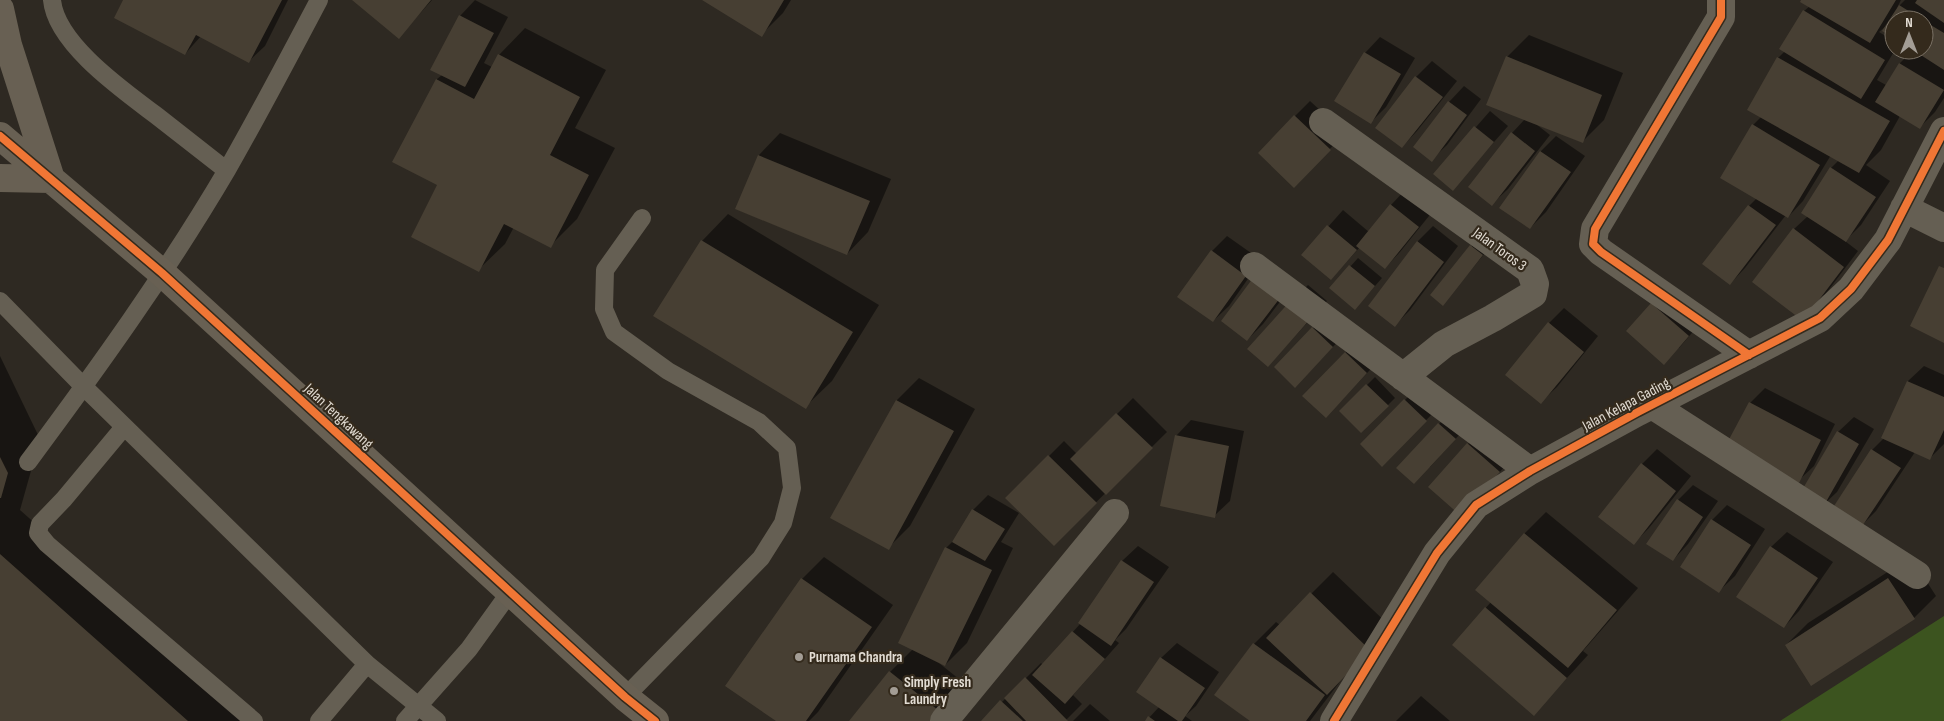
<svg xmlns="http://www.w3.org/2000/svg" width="1944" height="721" font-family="'Sofia Sans Condensed',sans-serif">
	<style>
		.green { fill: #3c541f }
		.shadow { fill: #0007; fill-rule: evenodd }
		.building { fill: #473f33 }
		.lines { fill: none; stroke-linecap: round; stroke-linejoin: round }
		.lane { stroke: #655f53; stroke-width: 18 }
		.street { stroke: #655f53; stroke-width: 28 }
		.secondary { stroke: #686053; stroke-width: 28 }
		.cycleway-casing { stroke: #342a1c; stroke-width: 11 }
		.cycleway { stroke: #f07635; stroke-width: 8 }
		.poi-dot { fill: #a39d95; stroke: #342a1c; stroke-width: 2 }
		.labels { text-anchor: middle; stroke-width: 4.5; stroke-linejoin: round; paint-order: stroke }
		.street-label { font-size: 15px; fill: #e2dcd3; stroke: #342a1c }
		.poi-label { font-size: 15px; font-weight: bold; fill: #e2dcd3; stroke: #342a1c; text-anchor: start }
	</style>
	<rect width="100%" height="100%" fill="#2e2922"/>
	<path class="green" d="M1944,616v105h-164z"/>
	<path class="shadow" d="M125,0h163l-23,46 -16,15 -48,-25 -16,18z
		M354,0h78l-33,37z
		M475,0l33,17 -24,46 8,4 7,-12 26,-27 81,42 -31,58 40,20 -38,71 -27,27 -36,-19 -9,17 -27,26 -39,-86 -45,-23 43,-82 5,-4 18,-59z
		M704,0h87l-8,13 -22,22z
		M1803,0h98l-4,8 8,-8h39v98l-9,14 -15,15 -20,-11 -19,34 -15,15 24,16 -29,44 -16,16 13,10 -40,53 -24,-75 14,-13 23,-48 8,-8 -8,-5 -28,46 -15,16 -2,-2 -41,53 -15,16 19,-78 8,-8 -4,-73 9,-9 16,-58 7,-7 19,-40 6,-5zM1894,20h30v30h-11l-13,13 -14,22 -9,-5 18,-30h-1v-9l-15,-9 7,-6 8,11z
		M1529,35l94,38 -19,47 -22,22 -46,-18 14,11 -42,54 -16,15 20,-71 13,-14 -18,-62z
		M1380,37l35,21 -29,49 -15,15 -6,-69z
		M1432,61l25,20 -40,50 -15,16 -26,-19 40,-51z
		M1464,86l17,13 -34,46 -16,15 18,-58z
		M1310,101l35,32 -36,38 -14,-55z
		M1490,111l18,15 -55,63 -18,-15z
		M780,133l111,46 -23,53 -21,22 -111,-45 23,-54z
		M1556,136l29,20 -39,56 -16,16 -29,-21 40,-56z
		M1406,189l27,22 -33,41 -15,16 -25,-21 -29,32 -28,-24 40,-45 26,22 22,-27z
		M728,214l151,91 -47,76 -27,26 -103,-166z
		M1433,226l25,20 -48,64 -15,15 22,-83z
		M1227,236l34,24 -32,46 -16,15 -1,-70z
		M1479,238l11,9 -47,57 -11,-9z
		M1358,258l24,20 -27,31 -24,-21z
		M1269,263l26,19 -32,42 -16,16z
		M1308,285l19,16 -59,65 25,-66z
		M1652,304l51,16 -24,28z
		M1564,308l34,28 -41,51 -16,15 8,-79z
		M1328,313l20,18 -38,40 3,-43z
		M1361,337l21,20 -41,44 4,-48z
		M0,356l40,83 -20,71 238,211h-258z
		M1924,366l20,9v69l-14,14 -15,-6 -39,59 -15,15 -28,-18 39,-58 12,-12 24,-57z
		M1375,377l20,21 -34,34 -20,-21z
		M919,378l56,31 -65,117 -22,22 -56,-30 65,-118z
		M1420,385l21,20 -59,60 -21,-21z
		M1765,388l70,36 -21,42 -16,15 -48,-78z
		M1133,398l34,34 -113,112 -47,-46 57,-57 13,13z
		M1454,408l16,15 -40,44 -32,1z
		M1854,417l20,12 -37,63 -16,15 17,-75z
		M1191,420l53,11 -14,70 -16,15 -38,-80z
		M1483,429l31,27 -38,43 -8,-55z
		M1657,449l34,27 -42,52 -16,16 9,-80z
		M1693,485l25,16 -30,43 -15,16 5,-60z
		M988,495l31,18 -18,29 12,6 -46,95 -22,22 -6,-2 25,20 -31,38h-83l40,-49 23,-23 33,-101 11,-11 16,-27z
		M1727,505l38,24 -30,47 -16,15 -7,-71z
		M1546,512l92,76 -55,63 5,4 -54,59 -81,-69 38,-43 -14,-12 48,-57z
		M1787,532l46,30 -34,49 -15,16 -13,-80z
		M1138,546l31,21 -43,62 -11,11 4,3 -46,52 9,9 -17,17h-82l58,-58 2,2 37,-41 42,-63z
		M824,557l69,48 -75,107 -9,9h-31l24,-142z
		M1911,557l25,39 -22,22 -102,66 -26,-39 22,-22z
		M1333,572l58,55 -49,52 -32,42h-58l-36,-26 38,-51 22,-22 4,3z
		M1177,643l42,29 -23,34 -11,10 7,5h-46l13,-14 2,-49z
		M1421,696l29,25h-54z
		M1090,704l20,17h-37z"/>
	<path class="building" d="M123,0h159l-33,63 -53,-28 -11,20 -71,-37z
		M352,0h79l-32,39z
		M702,0h82l-22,37z
		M1801,0h95l-26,43 -70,-41z
		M1917,0h27v23l-29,-20z
		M1899,5l24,15h-29v18l-12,-7z
		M1803,10l82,50 -24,39 -82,-50z
		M459,15l35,18 -29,54 -35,-17z
		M1924,21l20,12v37l-31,-20h11z
		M1364,52l37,22 -30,50 -37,-23z
		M498,54l82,43 -30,58 39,20 -38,73 -47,-24 -25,48 -68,-35 26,-52 -45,-23 44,-83 38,20z
		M1506,56l96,39 -19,48 -97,-38z
		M1777,57l113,64 -31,52 -112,-63z
		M1899,63l45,27 -24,39 -45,-27z
		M1415,76l28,21 -41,51 -27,-20z
		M1448,101l19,14 -35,47 -19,-15z
		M1294,115l37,35 -37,38 -36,-35z
		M1752,124l68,41 -32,53 -68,-40z
		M1474,126l20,16 -41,49 -20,-17z
		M1511,132l24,19 -43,55 -24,-19z
		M1540,151l31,21 -41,57 -31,-21z
		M758,155l112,46 -23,54 -112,-46z
		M1830,167l46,30 -30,45 -45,-29z
		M1390,204l29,23 -34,42 -29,-23z
		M1748,205l28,20 -46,60 -28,-21z
		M1327,225l30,25 -26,30 -30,-25z
		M1793,228l51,39 -41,54 -51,-39z
		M701,240l152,92 -47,77 -153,-93z
		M1417,241l27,21 -49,65 -27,-21z
		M1470,245l13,10 -40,51 -13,-11z
		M1211,250l35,26 -33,46 -36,-25z
		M1349,265l26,21 -20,24 -26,-22z
		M1939,266l5,2v75l-34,-17z
		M1253,278l27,20 -33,43 -26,-20z
		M1292,299l20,18 -44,50 -21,-18z
		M1651,303l38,33 -25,29 -38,-34z
		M1548,322l36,30 -43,52 -36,-29z
		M1312,327l21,20 -38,41 -21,-21z
		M1345,352l22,21 -41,45 -24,-22z
		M1907,381l37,16v33l-14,30 -49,-22z
		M1366,384l23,22 -28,27 -22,-22z
		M1404,399l23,22 -45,46 -22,-23z
		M896,400l58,31 -65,119 -59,-32z
		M1749,402l72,38 -22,43 -73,-38z
		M1116,413l37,35 -47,47 -36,-36z
		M1438,423l18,16 -42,45 -18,-16z
		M1837,431l22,13 -37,65 -23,-14z
		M1175,435l54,11 -14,72 -55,-12z
		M1467,443l33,29 -39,44 -33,-29z
		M1871,449l30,19 -40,60 -29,-19z
		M1048,455l49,48 -43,43 -49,-48z
		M0,457l8,16 -7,25h-1z
		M1641,463l35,28 -42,54 -36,-28z
		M1677,499l26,18 -30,44 -27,-17z
		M972,509l33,20 -20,32 -33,-19z
		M1711,519l40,26 -32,48 -39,-26z
		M1524,533l93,77 -49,58 -93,-78z
		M1770,546l48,32 -34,50 -48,-31z
		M945,547l47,23 -47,96 -47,-23z
		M0,554l188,167h-188z
		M1121,560l33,22 -43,64 -33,-23z
		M801,578l71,49 -66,94h-30l-51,-35z
		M1888,578l27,41 -104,67 -26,-41z
		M1310,592l60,58 -43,45 -61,-57z
		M1485,607l82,71 -33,38 -82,-71z
		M1072,631l33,28 -40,45 -33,-29z
		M1253,643l72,52 -19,26h-56l-36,-26z
		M1160,657l45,31 -23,33h-4l-42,-29z
		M889,671l49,39 -8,11h-81z
		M1025,677l43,44h-42l-22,-23z
		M1000,700l23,21h-42z
		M1148,716l7,5h-10z"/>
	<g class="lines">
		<path class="lane" d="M52,0c4,44 72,91 105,116 23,18 46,36 69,54
			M0,301l84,86 283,277 70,57
			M124,427l-60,72 -24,25 -2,9 9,11 207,177
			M28,462c70,-94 139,-190 199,-292 32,-56 62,-113 92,-170
			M625,697l136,-139 22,-35 9,-35 -5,-40 -28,-26 -91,-51 -54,-39 -10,-23 1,-39 37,-52
			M319,721l48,-57
			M405,721l64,-72 41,-57"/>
		<path class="street" d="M1721,0v17l-126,212 -2,15 8,8 148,103
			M1323,122l207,148 5,14 -2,10 -40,24 -49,26 -41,33
			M1904,208l40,20
			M1254,266l276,205
			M1652,405l265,170
			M944,721l171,-208
			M1334,721l103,-168 39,-48 54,-34 108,-59 182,-94 31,-29 37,-49 56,-109"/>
		<path class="secondary" d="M0,9l8,36 43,134
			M0,136l162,137 463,424 30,24
			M0,178l51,1"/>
		<g class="cycleway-casing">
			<path id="cycleway" d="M1721,0v17l-126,212 -2,15 8,8 148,103
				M0,136l162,137 463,424 30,24
				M1334,721l103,-168 39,-48 54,-34 108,-59 182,-94 31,-29 37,-49 56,-109"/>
		</g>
		<use href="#cycleway" class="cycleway"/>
	</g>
	<g class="poi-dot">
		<circle cx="799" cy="657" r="5"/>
		<circle cx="894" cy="691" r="5"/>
	</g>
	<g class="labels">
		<g class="street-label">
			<text transform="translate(1500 249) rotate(36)" y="5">Jalan Toros 3</text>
			<text transform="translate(1626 404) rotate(-28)" y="5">Jalan Kelapa Gading</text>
			<text transform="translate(339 416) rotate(43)" y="5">Jalan Tengkawang</text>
		</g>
		<g class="poi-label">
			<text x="809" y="662">Purnama Chandra</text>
			<text x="904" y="687">Simply Fresh<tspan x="904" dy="17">Laundry</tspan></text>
		</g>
	</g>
	<g transform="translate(1909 35)"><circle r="24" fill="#342a1c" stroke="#7a7165"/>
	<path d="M0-4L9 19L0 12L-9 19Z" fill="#a39d95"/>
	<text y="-8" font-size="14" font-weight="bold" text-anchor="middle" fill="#e2dcd3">N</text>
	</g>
</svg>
